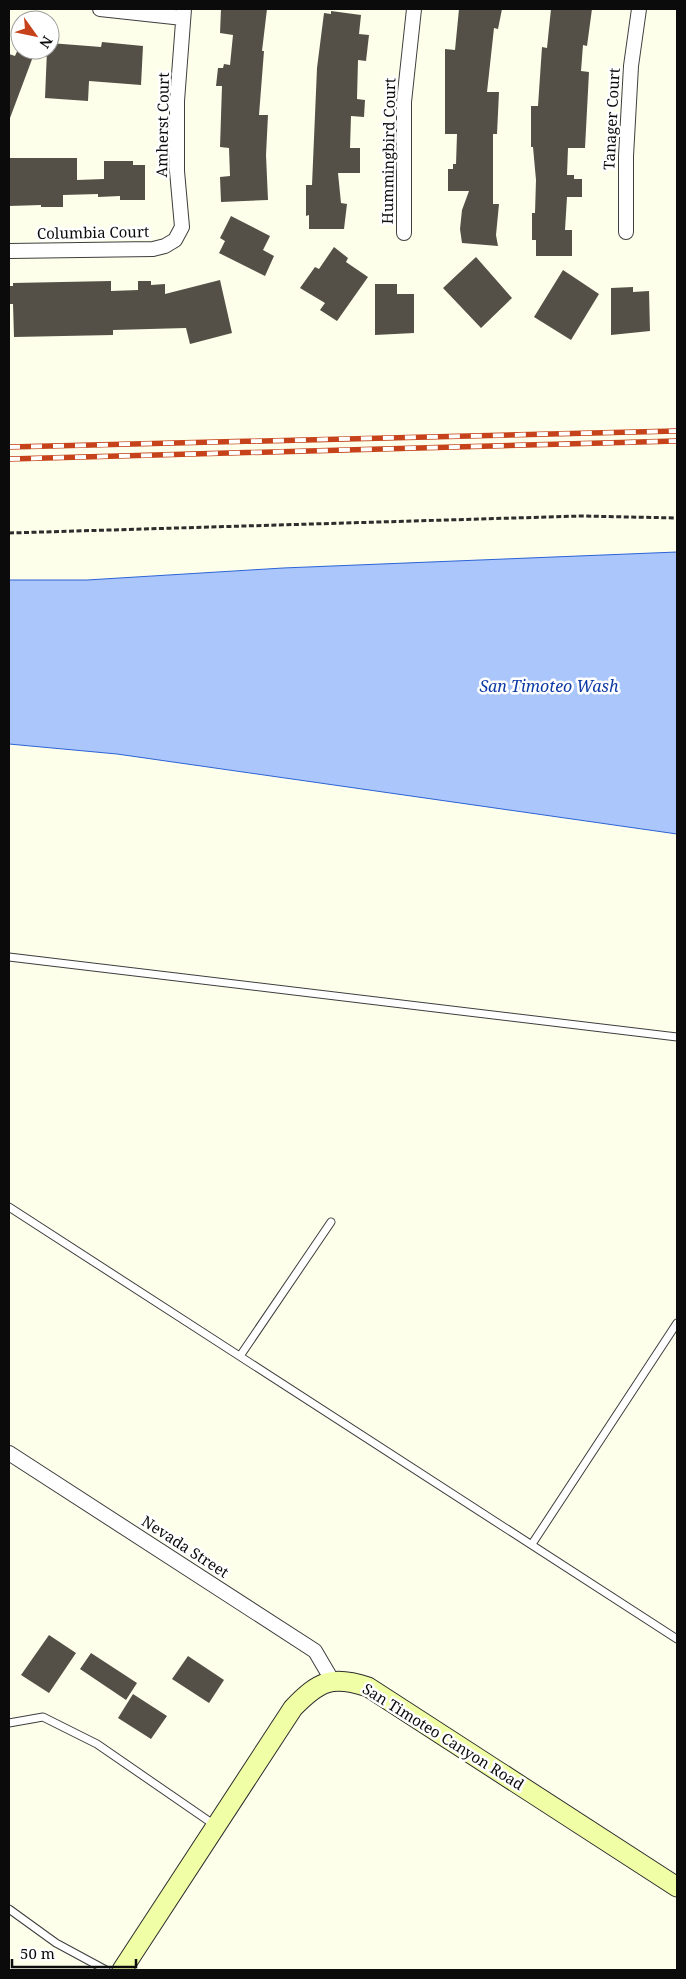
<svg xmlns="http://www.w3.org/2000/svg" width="686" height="1979" font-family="'Noto Serif',serif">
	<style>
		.water { fill: #aac6fb; stroke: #2c63d7 }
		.building { fill: #555047 }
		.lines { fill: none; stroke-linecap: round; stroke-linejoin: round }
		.service-casing { stroke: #3e3e3e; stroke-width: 9 }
		.minor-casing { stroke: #3e3e3e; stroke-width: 16 }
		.secondary-casing { stroke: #2d2d2d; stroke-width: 21 }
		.path { stroke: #2d2d2d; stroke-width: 3; stroke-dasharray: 5 2.5; stroke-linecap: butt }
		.service { stroke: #fff; stroke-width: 7 }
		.minor { stroke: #fff; stroke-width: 14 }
		.secondary { stroke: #f0ffa5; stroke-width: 19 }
		.rail-casing { stroke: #c5421a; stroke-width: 5.5 }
		.rail { stroke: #fff; stroke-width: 4; stroke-dasharray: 11; stroke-linecap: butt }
		.labels { text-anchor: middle; stroke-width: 5; stroke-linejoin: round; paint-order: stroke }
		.street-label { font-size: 15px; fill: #0b0b0b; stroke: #fff }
		.water-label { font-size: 16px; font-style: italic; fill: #0c38a5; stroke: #fff }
	</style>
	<rect width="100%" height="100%" fill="#fdffea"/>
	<path class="water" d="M677,552v282l-560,-80 -108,-10v-164h78l196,-12z"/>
	<path class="building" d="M221,9h46l-5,42h2l-5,64h9l-2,40 2,45 -47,2 -1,-25 10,-1 -1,-28 -9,-1 2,-61h-6l2,-18h5l1,-4 6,1 3,-30 -13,-2z
		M459,9h43l-4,20 -4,-1 -7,64h12l-2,42h-4v70h6l-3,31 2,11 -36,-3 -2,-14 2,-19 7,-19h-21v-22h5v-5h3l1,-30h-12v-85l10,1z
		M551,9h41l-5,37 -4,-1 -2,26 8,1 -4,76h-17l-1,27h7v4h8v18h-15l-2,33h7v26h-36v-16h-4v-27h3l1,-33 -3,-33h-2v-41h7l4,-59 5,1z
		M331,11l30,4 -2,19 10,1 -3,26 -8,-1 -1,39 8,1 -1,17 -13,-1 -1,32h10v25h-22l3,30 6,1 -3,25h-35v-14l-3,1v-31h6l5,-117 7,-55 7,1z
		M102,42l41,4 -2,39 -52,-4 -1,20 -43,-3 2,-48h3v-7l51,4z
		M19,47l1,3h8l6,4 -24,64h-1v-64l6,2z
		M9,158h68v22l27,-1v-18h29v4h12v35h-25v-4l-22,1v-3l-35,1v12h-22v-2l-32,1z
		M231,216l39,20 -7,14 11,6 -9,20 -46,-23 6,-12 -5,-3z
		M334,247l14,11 -2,4 22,15 -31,44 -17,-11 5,-7 -25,-15 15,-21 4,2z
		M476,257l36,41 -31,30 -38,-40z
		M563,270l36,24 -28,46 -37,-23z
		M220,280l12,53 -42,11 -4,-16 -73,2v5l-99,2 -1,-33h-4v-18h4v-3l98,-2v10l27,-1v-9h13v4l14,-1v10z
		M375,284h22v10h17v39l-39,2z
		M633,287v5l16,-1 1,40 -39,4v-47z
		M49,1635l27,18 -27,40 -28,-18z
		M91,1653l46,30 -11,17 -46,-31z
		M188,1656l36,24 -15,23 -37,-24z
		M133,1694l34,22 -16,23 -33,-21z"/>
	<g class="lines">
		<g class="service-casing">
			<path id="service" d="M9,957l668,80
				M9,1207l668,432
				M240,1356l91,-134
				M532,1544l145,-221
				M9,1723l34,-6 54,27 119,82
				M9,1909l47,34 50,27"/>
		</g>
		<g class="minor-casing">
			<path id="minor" d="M100,9l83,9
				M626,232v-76l5,-90 8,-57
				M404,233v-131l10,-93
				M9,251l144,-2 12,-3 10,-6 7,-13 -5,-56v-70l7,-92
				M9,1453l306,198 17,29"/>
		</g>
		<g class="secondary-casing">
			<path id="secondary" d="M122,1970l171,-262c26,-27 39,-33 75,-21l309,200"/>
		</g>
		<path class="path" d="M9,533l572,-17 96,2"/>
		<use href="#service" class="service"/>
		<use href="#minor" class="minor"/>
		<use href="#secondary" class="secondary"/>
		<g class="rail-casing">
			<path id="rail" d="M9,447l668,-16
				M9,459l668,-18"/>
		</g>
		<use href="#rail" class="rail"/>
	</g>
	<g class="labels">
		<g class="street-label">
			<text transform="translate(612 119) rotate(-87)" y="5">Tanager Court</text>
			<text transform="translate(163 125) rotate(-89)" y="5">Amherst Court</text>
			<text transform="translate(389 151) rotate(-89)" y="5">Hummingbird Court</text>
			<text transform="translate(93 233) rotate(-1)" y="5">Columbia Court</text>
			<text transform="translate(185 1547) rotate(33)" y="5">Nevada Street</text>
			<text transform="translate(443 1737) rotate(32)" y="5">San Timoteo Canyon Road</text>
		</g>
		<g class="water-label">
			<text x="549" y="692">San Timoteo Wash</text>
		</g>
	</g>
	<rect width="686" height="1979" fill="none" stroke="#0b0b0b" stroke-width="20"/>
	<g transform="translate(35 35) rotate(123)"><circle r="24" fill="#ffffff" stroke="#9d9d9d"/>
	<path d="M0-4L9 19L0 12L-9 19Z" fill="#c5421a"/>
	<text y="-8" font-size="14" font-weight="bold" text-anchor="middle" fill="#0b0b0b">N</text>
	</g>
	<path d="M12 1959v8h124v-8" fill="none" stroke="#0b0b0b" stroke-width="2.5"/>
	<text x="20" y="1959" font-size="15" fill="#0b0b0b" stroke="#ffffff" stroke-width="4" paint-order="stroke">50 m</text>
</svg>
